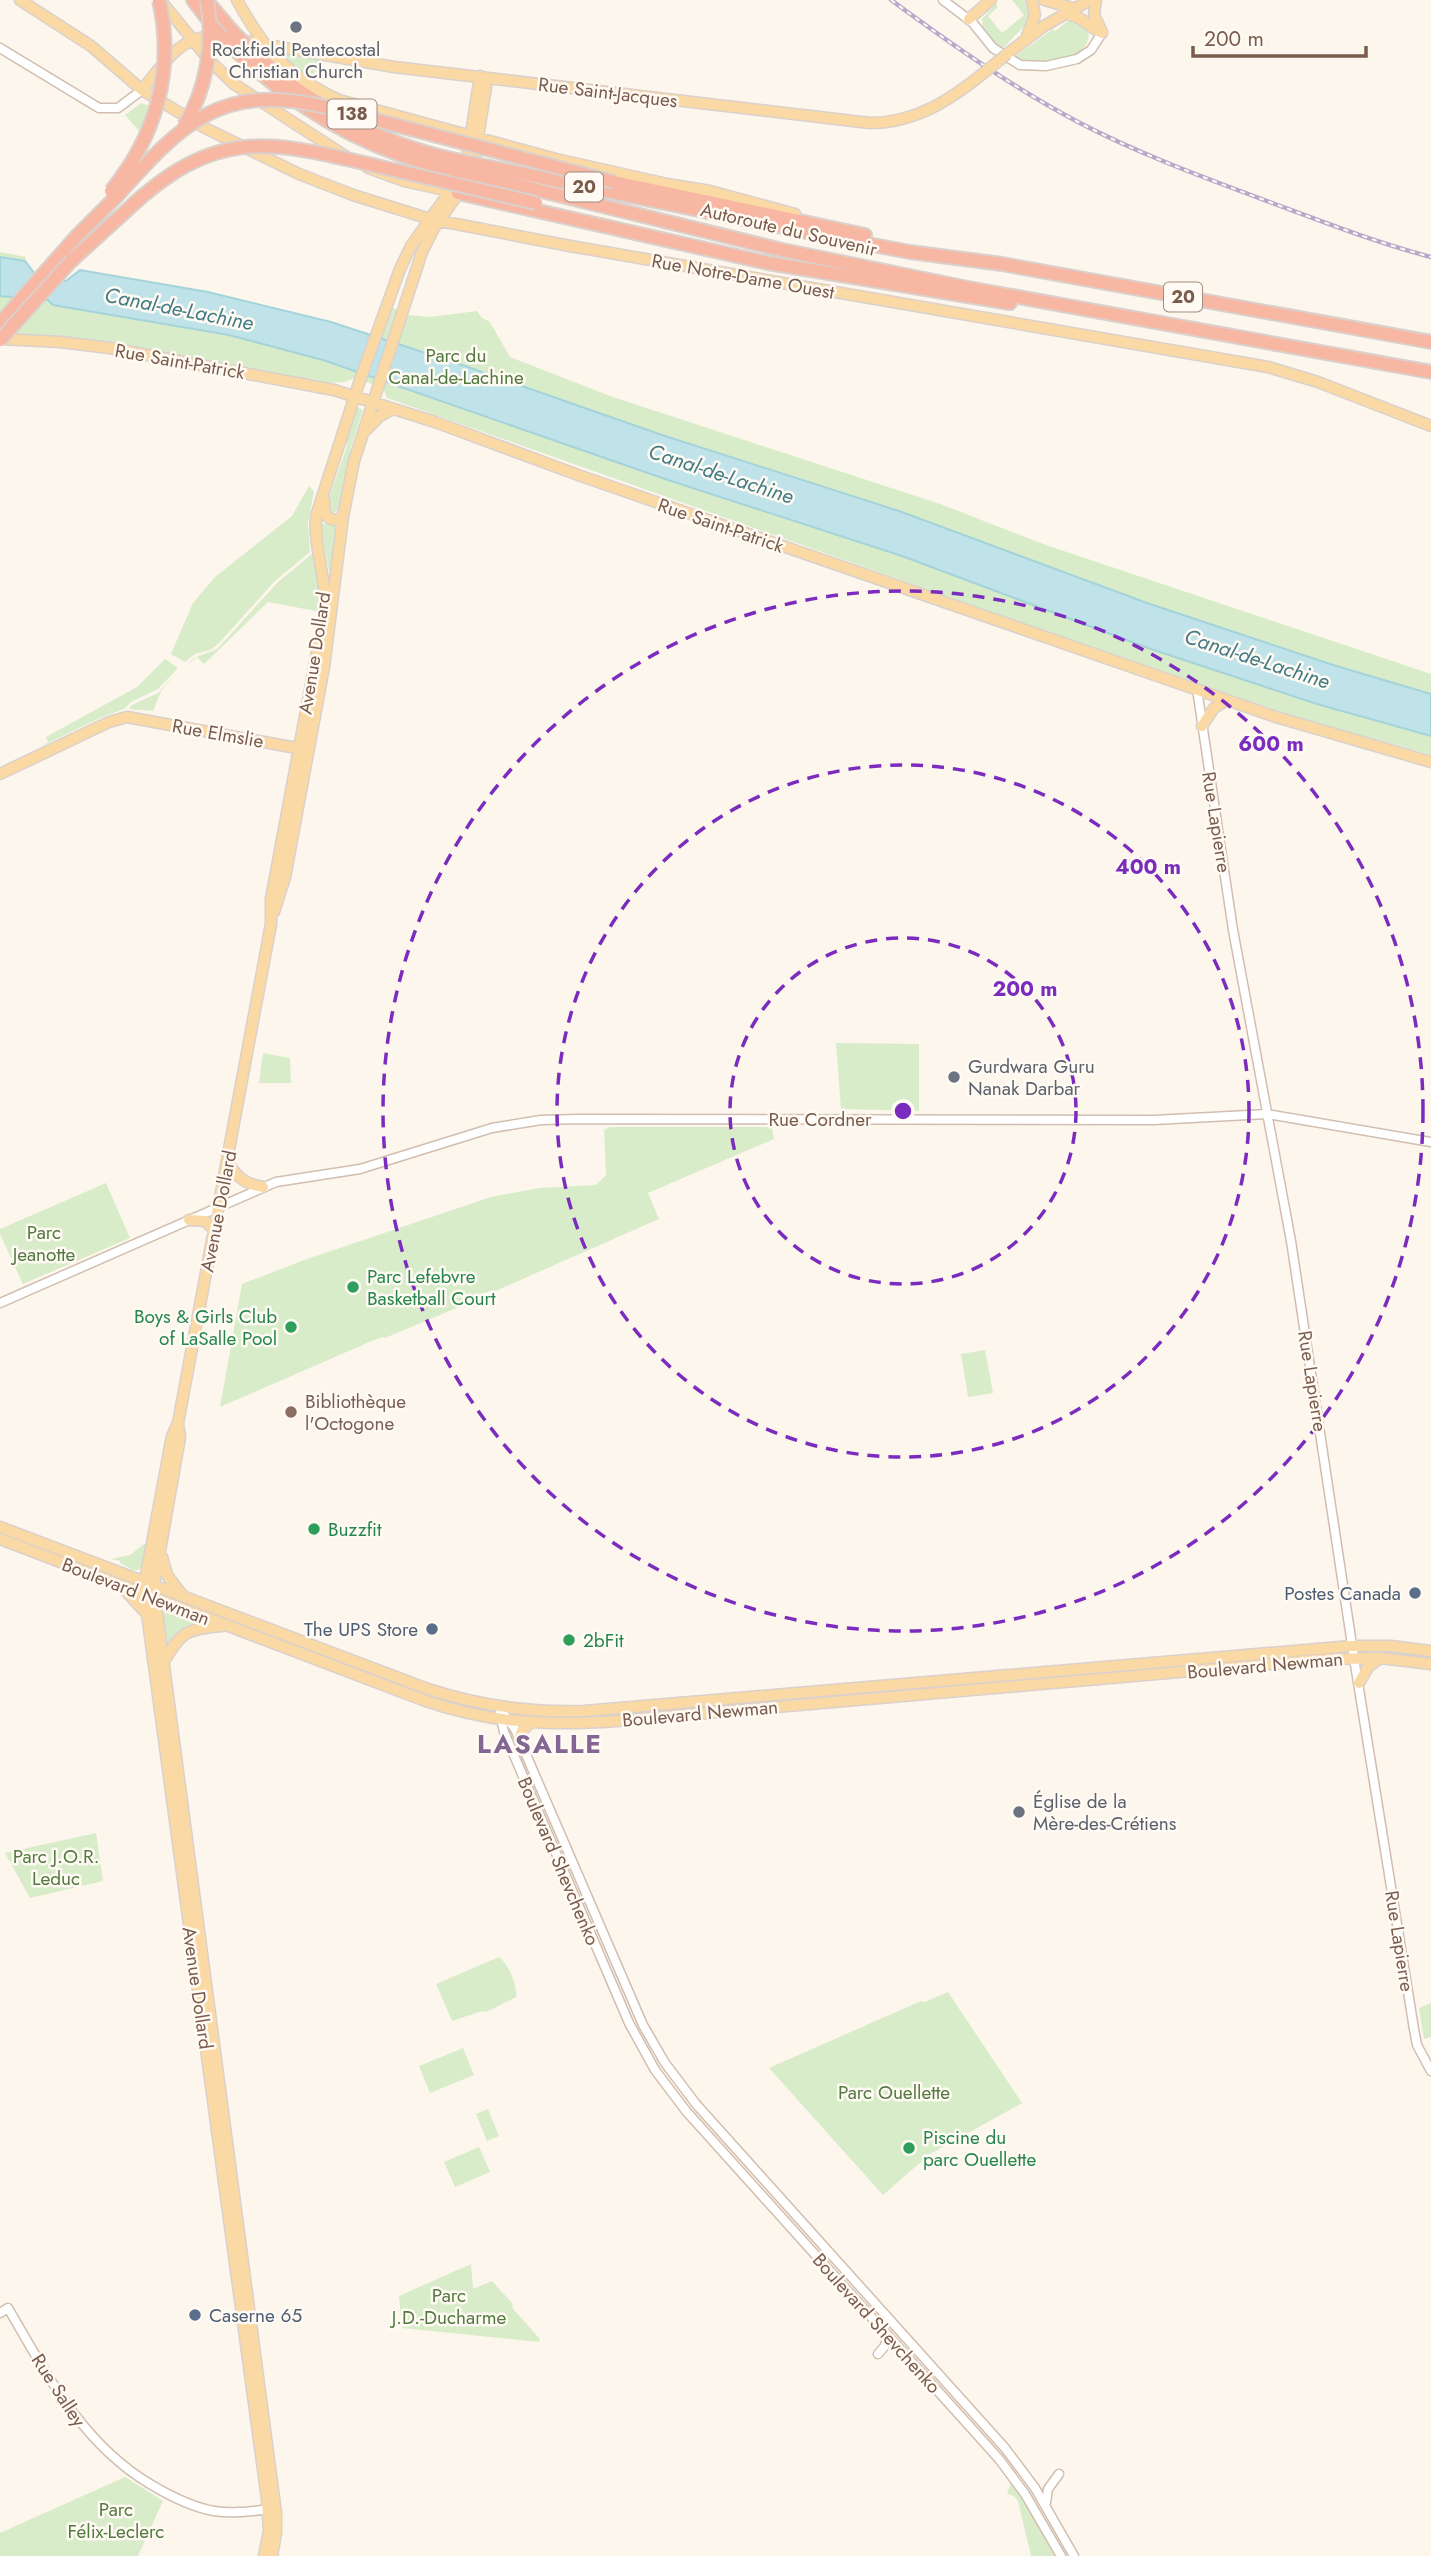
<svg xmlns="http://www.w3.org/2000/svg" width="1431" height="2556" font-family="Jost,sans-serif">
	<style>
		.green { fill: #d8ecc9 }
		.water { fill: #bfe3e8; stroke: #a5d3da; stroke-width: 2 }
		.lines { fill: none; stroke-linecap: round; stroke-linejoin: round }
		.minor-casing { stroke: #d1beb0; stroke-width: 11 }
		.major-casing { stroke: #dad1cd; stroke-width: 13 }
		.highway-casing { stroke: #dad1cd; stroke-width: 16 }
		.minor { stroke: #fff; stroke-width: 8 }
		.major { stroke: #fbd9a5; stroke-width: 10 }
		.highway { stroke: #f7b7a3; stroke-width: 12 }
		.rail-casing { stroke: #b9a8c9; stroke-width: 4.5 }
		.rail { stroke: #fffaf3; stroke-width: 2; stroke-dasharray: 5; stroke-linecap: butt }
		.major-bridge-casing { stroke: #dad1cd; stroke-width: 13; stroke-linecap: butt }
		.highway-bridge-casing { stroke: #dad1cd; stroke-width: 16; stroke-linecap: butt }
		.major-bridge { stroke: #fbd9a5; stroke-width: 10 }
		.highway-bridge { stroke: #f7b7a3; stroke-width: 12 }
		.ring { fill: none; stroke: #7b2cbf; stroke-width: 3.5; stroke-dasharray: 12 9 }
		.worship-dot { fill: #6b7280; stroke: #fffaf3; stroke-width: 2.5 }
		.leisure-dot { fill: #2e9e5b; stroke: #fffaf3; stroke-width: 2.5 }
		.education-dot { fill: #8d6e63; stroke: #fffaf3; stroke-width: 2.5 }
		.service-dot { fill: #5c6f8a; stroke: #fffaf3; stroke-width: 2.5 }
		.labels { text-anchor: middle; stroke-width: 5; stroke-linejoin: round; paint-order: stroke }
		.shield { fill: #fffaf3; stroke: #a28b7f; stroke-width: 2 }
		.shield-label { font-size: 18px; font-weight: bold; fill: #7a5c4d }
		.worship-label { font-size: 19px; fill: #5b616d; stroke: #fffaf3; text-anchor: start }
		.street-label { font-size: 19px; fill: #7a5c4d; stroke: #fffaf3 }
		.park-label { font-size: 19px; fill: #537a41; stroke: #fffaf3 }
		.leisure-label { font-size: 19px; fill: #27864d; stroke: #fffaf3; text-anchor: start }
		.education-label { font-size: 19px; fill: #785e54; stroke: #fffaf3; text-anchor: start }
		.service-label { font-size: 19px; fill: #4e5e75; stroke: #fffaf3; text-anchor: end }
		.water-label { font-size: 21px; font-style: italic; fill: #437c86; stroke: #fffaf3 }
		.district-label { font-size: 26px; font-weight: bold; letter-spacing: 2px; fill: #846695; stroke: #fffaf3 }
		.centre { fill: #7b2cbf; stroke: #fffaf3; stroke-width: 3.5 }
		.ring-label { font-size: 21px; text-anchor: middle; font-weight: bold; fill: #7b2cbf; stroke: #fffaf3; stroke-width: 5; stroke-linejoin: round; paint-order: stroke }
	</style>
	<rect width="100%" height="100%" fill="#fdf6ec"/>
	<path class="green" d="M1012,0h16l3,5v14l-30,31 -18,-21 -1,-10 14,-15 2,3 -10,9 14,17 22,-18z
		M1074,20l13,7c13,34 -54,40 -74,31l40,-29 2,2 13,-10z
		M277,53l44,7 -9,23z
		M141,103l11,4 -12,25 -15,-17z
		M0,252l26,5 -1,4 10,13 31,7 14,-11c104,18 198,36 299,67l12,-29h3l12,9 3,-2 21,2 47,-6 5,7 8,4 20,35 100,39 330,108 106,41 385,129v81l-138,-39 -299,-103 -601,-213 -6,-2 -4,-10 -29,-10 -9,4 -16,1c-111,-18 -216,-46 -329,-50z
		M356,407l7,3 -12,37 -11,62 -8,5 -6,-8 20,-57 2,-19z
		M309,486l5,6 -6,30 2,30 -36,30 -56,62 -8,6 -15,4 -10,8 -14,-8 22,-51 22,-26 77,-61z
		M318,491l-3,14 6,107 -53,-10 -64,62 -7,-7 -9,7c7,-10 19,-9 30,-16l60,-66 35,-29 -2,-31z
		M321,523l17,4 -6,46 -3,-2 -9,-45z
		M165,659l13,9 -20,21 -27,13 -7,7 -22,8 -64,31 10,-6 -2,-5 91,-50z
		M178,671l-17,20 -8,20 -24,-2 3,-4 26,-12z
		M836,1043l83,1v67l-78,-2z
		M263,1053l27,5 1,25h-32z
		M610,1127h160l2,2 2,10 -126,54 11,26 -166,73 -1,-2 -27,11 1,3 -81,34 -2,-1 -9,3 -154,67 22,-123 65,-25 184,-62 48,-9 57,-3 10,-10 -2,-45z
		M106,1183l24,55 -107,46 -23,-50v-5z
		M985,1350l8,43 -25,4 -7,-43z
		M144,1544l3,1 -4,20 -4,5h-6l-13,-7v-2l-9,-2 19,-4z
		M166,1609l35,15 -34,25 -5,-38z
		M948,1685l-25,4 -258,23 36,-6z
		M96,1833l7,48 -73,17 -25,-45z
		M499,1957c9,6 19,29 17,40l-30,15 -4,-1 -30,10 -16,-37z
		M948,1992l74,111 -92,51 -47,41 -114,-127 152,-67 4,1z
		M1431,2003v34l-7,2 -5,-31z
		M463,2048l11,27 -44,18 -11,-27z
		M488,2109l11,27 -12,5 -11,-27z
		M479,2147l11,25 -35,15 -11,-25z
		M471,2264l2,25 19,-8 20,22 1,6 27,30 -1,3 -137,-14 -3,-32z
		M125,2477l38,24 -25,55h-138v-23z
		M1011,2483l19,28 25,45h-24l-13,-55 -4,-5 -7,-2z"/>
	<path class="water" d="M0,257l25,4 10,13 31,7 14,-11 128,22 123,30 131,43 200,70 237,76 248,92 186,62 98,29v42l-114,-32 -169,-56 -246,-92 -234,-76 -345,-120 -94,-25 -176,-30 -5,-5 -48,-4z"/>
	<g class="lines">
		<g class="minor-casing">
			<path id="minor" d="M943,0l29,22 21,26 27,17 26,1 31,-7 14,-9 11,-17
				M0,48l99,60h19l24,-18
				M1197,689l36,241 58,311 63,417 60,371 3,16 14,26
				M0,1303l276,-121 84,-13 132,-41 49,-8 38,-1 575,1 113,-6 164,28
				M499,1708l16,21 128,296 22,38 31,41 309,344 30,40 39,68
				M500,1714l4,18 125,291 26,47 31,41 313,348 26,35 36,62
				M0,2313l8,-5c39,67 74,135 142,176 20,12 41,23 64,27 19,3 39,0 58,-2
				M878,2354l7,-8 2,-11
				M1046,2503l2,-14 11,-15"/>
		</g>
		<g class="major-casing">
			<path id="major" d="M20,0l71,46 51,44 63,38 94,46 54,21 77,24 140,27 698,121 50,15 113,44
				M160,0l51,62 23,22 111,72
				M237,0c26,48 51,77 102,100l217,59 111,25 43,7 85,23
				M1044,0l29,8
				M1096,0l-2,15 8,17
				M1064,13c22,5 21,12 38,20
				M969,19l22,-19
				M1027,36l8,-21 -3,-15
				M239,40l155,27 476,56c46,0 82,-24 116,-52
				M1007,54l37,-28 46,-26
				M142,90c19,-23 39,-56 72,-53
				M368,168l36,13 50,11
				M473,169l13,-82 -6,-11
				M0,339l60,3 50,6 224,42 101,32 146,54 695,241 155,45
				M365,431l15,-15 13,-7
				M324,500c0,10 -1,19 12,20l7,-3
				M1202,726l12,-18 13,-8
				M0,774l109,-52 18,-5 175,32
				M274,912l11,-35 39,-210 19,-150 11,-56 68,-209 12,-24 28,-40
				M227,1161c9,16 18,23 36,26
				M189,1220l16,1 9,9
				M178,1424l2,13 -25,142v19l121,915v20l-4,23
				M0,1527l428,162c52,17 102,24 156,22l768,-65h39l40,5
				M0,1539l423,161c66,23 124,26 193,21l713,-62 51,-1 51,6
				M162,1557l5,18 15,20
				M124,1589l23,25
				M163,1663c18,-31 23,-34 59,-37
				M1359,1683l9,-16 12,-9
				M519,1739l3,-8 8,-8
				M264,2556l5,-25 -2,-32 -120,-885 -1,-39 26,-139 6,-13 93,-499v-25l53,-285c4,-35 -11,-66 -8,-98l44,-136 40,-111 11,-23 39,-55 14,-25 5,-20 11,-70"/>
		</g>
		<g class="highway-casing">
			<path id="highway" d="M193,0l19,25
				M206,0l27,32
				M233,48c62,61 134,103 220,122
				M251,50c57,55 127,93 205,110
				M480,165l351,72 79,15 92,12 429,78
				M476,175l306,75 186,38 463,84
				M614,182l251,53
				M458,193l310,70 242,40
				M71,261l55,-50
				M0,323l75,-85 42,-42"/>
		</g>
		<use href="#minor" class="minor"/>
		<use href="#major" class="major"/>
		<use href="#highway" class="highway"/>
		<g class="rail-casing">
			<path id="rail" d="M891,0c60,44 121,87 187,122 63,33 130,57 197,82 51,19 103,39 156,53"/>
		</g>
		<use href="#rail" class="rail"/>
		<g class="major-bridge-casing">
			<path id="major-bridge" d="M986,71l21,-17"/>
		</g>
		<g class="highway-bridge-casing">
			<path id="highway-bridge" d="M213,27l20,21
				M233,32l18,18
				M184,126c23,-37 30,-83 23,-126
				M456,160l24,5
				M453,170l23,5
				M111,191c45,-55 64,-121 48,-191
				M117,196c65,-73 104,-114 209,-89l288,75
				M126,211c91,-86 143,-70 255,-44 52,12 104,24 155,36
				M0,340l71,-79"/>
		</g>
		<use href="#major-bridge" class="major-bridge"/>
		<use href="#highway-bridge" class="highway-bridge"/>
	</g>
	<g class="ring">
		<circle cx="903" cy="1111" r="173"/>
		<circle cx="903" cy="1111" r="346"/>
		<circle cx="903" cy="1111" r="520"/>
	</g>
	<g class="worship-dot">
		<circle cx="296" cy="27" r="7"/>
		<circle cx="954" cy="1077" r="7"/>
		<circle cx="1019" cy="1812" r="7"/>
	</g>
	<g class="leisure-dot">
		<circle cx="353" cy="1287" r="7"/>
		<circle cx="291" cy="1327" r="7"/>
		<circle cx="314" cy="1529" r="7"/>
		<circle cx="569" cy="1640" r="7"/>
		<circle cx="909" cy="2148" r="7"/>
	</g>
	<circle class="education-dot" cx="291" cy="1412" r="7"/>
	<g class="service-dot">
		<circle cx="1415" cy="1593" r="7"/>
		<circle cx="432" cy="1629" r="7"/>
		<circle cx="195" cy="2315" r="7"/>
	</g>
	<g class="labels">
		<g class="shield">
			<rect x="327.5" y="99.5" width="49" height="29" rx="5"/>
			<rect x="565" y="172.5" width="38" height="29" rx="5"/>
			<rect x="1164" y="282.5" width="38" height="29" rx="5"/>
		</g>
		<g class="shield-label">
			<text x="352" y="120">138</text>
			<text x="584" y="193">20</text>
			<text x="1183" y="303">20</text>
		</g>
		<g class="worship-label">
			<text x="296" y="56" text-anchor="middle">Rockfield Pentecostal<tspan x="296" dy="22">Christian Church</tspan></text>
			<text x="968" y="1073">Gurdwara Guru<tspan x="968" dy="22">Nanak Darbar</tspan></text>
			<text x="1033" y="1808">Église de la<tspan x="1033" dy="22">Mère-des-Crétiens</tspan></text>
		</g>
		<g class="street-label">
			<text transform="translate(608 92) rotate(7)" y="7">Rue Saint-Jacques</text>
			<text transform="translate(789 229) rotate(13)" y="7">Autoroute du Souvenir</text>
			<text transform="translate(743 276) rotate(10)" y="7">Rue Notre-Dame Ouest</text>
			<text transform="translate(180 361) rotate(10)" y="7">Rue Saint-Patrick</text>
			<text transform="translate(721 525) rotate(19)" y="7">Rue Saint-Patrick</text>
			<text transform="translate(314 653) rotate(-81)" y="7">Avenue Dollard</text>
			<text transform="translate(218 733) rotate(10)" y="7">Rue Elmslie</text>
			<text transform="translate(1217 822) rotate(81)" y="7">Rue Lapierre</text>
			<text x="820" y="1126">Rue Cordner</text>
			<text transform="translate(218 1211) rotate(-79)" y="7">Avenue Dollard</text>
			<text transform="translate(1313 1381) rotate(81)" y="7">Rue Lapierre</text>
			<text transform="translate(136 1591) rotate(21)" y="7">Boulevard Newman</text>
			<text transform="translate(1265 1665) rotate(-5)" y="7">Boulevard Newman</text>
			<text transform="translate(700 1713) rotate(-5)" y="7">Boulevard Newman</text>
			<text transform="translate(559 1861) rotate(67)" y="7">Boulevard Shevchenko</text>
			<text transform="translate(1400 1941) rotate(81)" y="7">Rue Lapierre</text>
			<text transform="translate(198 1988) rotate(82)" y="7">Avenue Dollard</text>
			<text transform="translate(877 2323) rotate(48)" y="7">Boulevard Shevchenko</text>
			<text transform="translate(59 2390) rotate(57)" y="7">Rue Salley</text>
		</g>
		<g class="park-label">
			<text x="456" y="362">Parc du<tspan x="456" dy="22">Canal-de-Lachine</tspan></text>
			<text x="44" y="1239">Parc<tspan x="44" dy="22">Jeanotte</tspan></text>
			<text x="56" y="1863">Parc J.O.R.<tspan x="56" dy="22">Leduc</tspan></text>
			<text x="894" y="2099">Parc Ouellette</text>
			<text x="449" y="2302">Parc<tspan x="449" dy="22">J.D.-Ducharme</tspan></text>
			<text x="116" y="2516">Parc<tspan x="116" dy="22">Félix-Leclerc</tspan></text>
		</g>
		<g class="leisure-label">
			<text x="367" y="1283">Parc Lefebvre<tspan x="367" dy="22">Basketball Court</tspan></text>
			<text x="277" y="1323" text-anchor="end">Boys &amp; Girls Club<tspan x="277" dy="22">of LaSalle Pool</tspan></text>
			<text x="328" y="1536">Buzzfit</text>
			<text x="583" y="1647">2bFit</text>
			<text x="923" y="2144">Piscine du<tspan x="923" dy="22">parc Ouellette</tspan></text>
		</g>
		<g class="education-label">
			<text x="305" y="1408">Bibliothèque<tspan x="305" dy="22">l'Octogone</tspan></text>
		</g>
		<g class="service-label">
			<text x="1401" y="1600">Postes Canada</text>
			<text x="418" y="1636">The UPS Store</text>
			<text x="209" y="2322" text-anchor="start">Caserne 65</text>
		</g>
		<g class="water-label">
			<text transform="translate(179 309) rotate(11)" y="7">Canal-de-Lachine</text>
			<text transform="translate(721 474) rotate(18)" y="7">Canal-de-Lachine</text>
			<text transform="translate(1257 659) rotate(18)" y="7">Canal-de-Lachine</text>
		</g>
		<g class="district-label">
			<text x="540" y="1753">LASALLE</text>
		</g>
	</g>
	<circle cx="903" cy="1111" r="10" class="centre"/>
	<g class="ring-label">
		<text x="1271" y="751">600 m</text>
		<text x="1148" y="874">400 m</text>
		<text x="1025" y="996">200 m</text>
	</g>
	<path d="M1193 46v10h173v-10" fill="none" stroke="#7a5c4d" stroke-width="3.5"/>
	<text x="1204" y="46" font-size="21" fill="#7a5c4d" stroke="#fffaf3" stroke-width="5" paint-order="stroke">200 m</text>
</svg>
